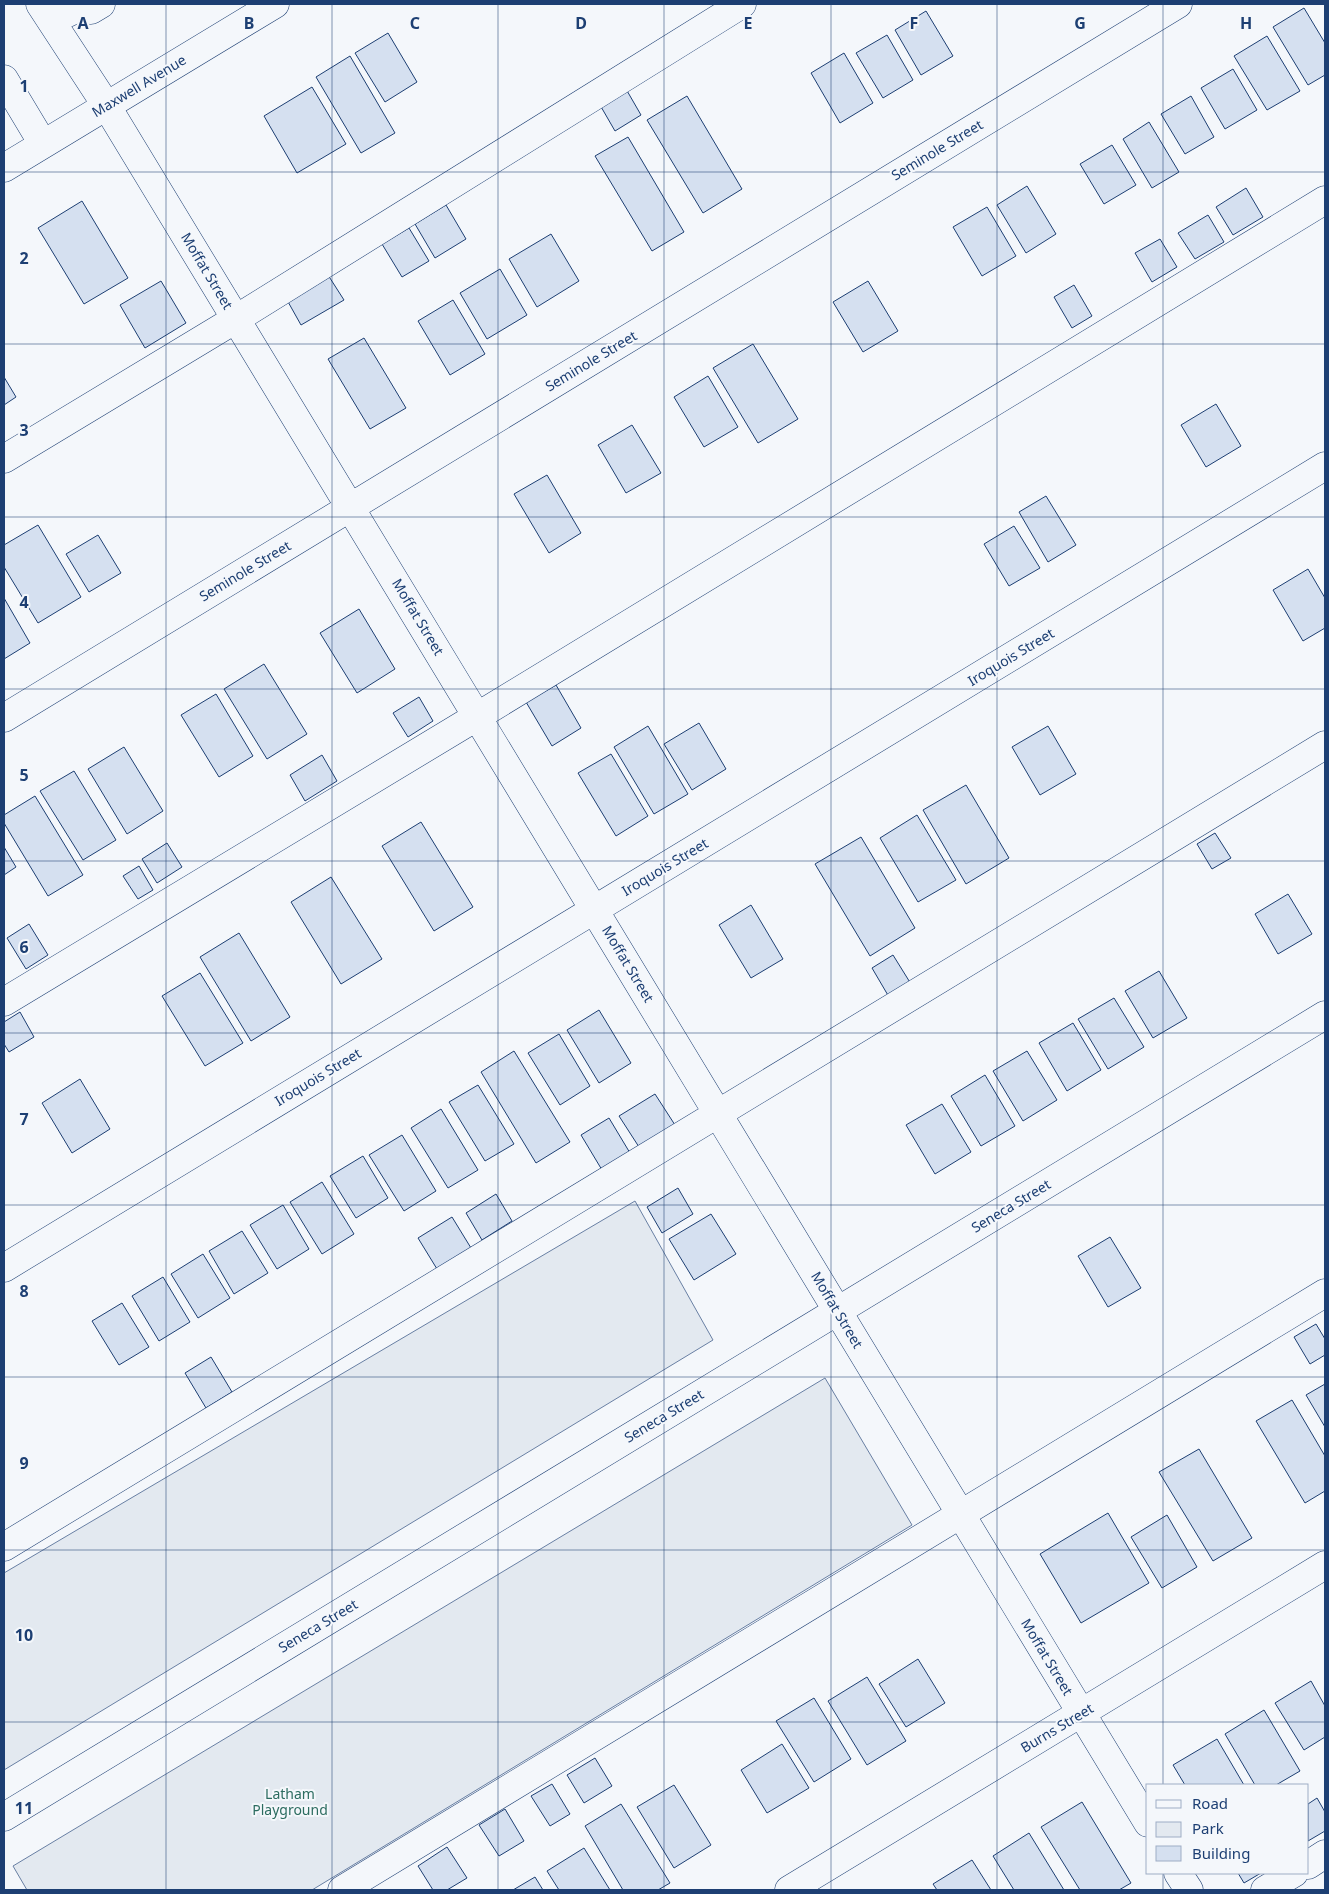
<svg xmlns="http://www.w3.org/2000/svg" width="1329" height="1894" font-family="'Noto Sans',sans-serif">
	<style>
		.green { fill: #e3e9f0; stroke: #687fa3 }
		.building { fill: #d5e0f0; stroke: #1d3f73 }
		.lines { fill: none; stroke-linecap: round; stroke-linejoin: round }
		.minor-casing { stroke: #1d3f73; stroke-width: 29 }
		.minor { stroke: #f4f7fb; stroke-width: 28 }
		.grid { fill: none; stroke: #1d3f73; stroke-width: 1; stroke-opacity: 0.55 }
		.labels { text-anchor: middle; stroke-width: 4; stroke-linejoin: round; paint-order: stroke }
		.street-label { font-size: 14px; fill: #1d3f73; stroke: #f4f7fb }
		.park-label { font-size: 14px; fill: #2c6c60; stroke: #f4f7fb }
		.grid-label { font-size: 16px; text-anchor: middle; font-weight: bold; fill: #1d3f73; stroke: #f4f7fb; stroke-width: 4; stroke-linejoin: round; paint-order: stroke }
	</style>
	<rect width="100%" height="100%" fill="#f4f7fb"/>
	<path class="green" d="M635,1201l78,139 -709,430v-197z
		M825,1378l87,147 -600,365h-285l-14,-24z"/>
	<path class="building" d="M1304,8l21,35v32l-17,10 -35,-58z
		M926,11l27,45 -32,19 -26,-45z
		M388,33l29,49 -32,20 -30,-49z
		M887,35l26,45 -30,18 -27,-45z
		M1267,36l33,55 -33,19 -33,-54z
		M844,53l29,50 -33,20 -29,-50z
		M350,56l45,77 -34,20 -45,-76z
		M1233,69l24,41 -32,19 -24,-41z
		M312,87l34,57 -49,29 -33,-57z
		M626,89l15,26 -26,16 -15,-26z
		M687,96l55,93 -39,24 -56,-93z
		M1191,96l23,41 -29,17 -24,-40z
		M1149,122l30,50 -27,16 -29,-49z
		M628,137l56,95 -32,19 -57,-95z
		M1112,145l24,40 -32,19 -24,-40z
		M1027,186l29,48 -30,19 -29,-48z
		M1246,188l17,29 -30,18 -17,-28z
		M82,201l46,77 -44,26 -46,-76z
		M446,205l20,34 -31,19 -20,-34z
		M987,207l29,49 -34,20 -29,-49z
		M1208,215l16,27 -29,17 -17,-26z
		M409,228l20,33 -27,16 -20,-33z
		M551,234l28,47 -42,26 -28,-48z
		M1160,239l17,28 -25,15 -17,-29z
		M500,269l27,46 -40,24 -27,-46z
		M328,275l16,25 -43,25 -14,-25z
		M161,281l25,42 -41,25 -25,-43z
		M868,281l30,50 -35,21 -30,-50z
		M1074,285l18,31 -20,12 -18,-31z
		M453,300l32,54 -35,21 -32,-54z
		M364,338l42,70 -36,21 -42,-70z
		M753,344l45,75 -40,24 -45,-75z
		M708,376l30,51 -34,20 -30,-50z
		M4,377l12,20 -12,8z
		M1216,404l25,42 -35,21 -25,-42z
		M632,425l29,48 -35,20 -28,-48z
		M547,475l34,58 -32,20 -35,-59z
		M1046,496l30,49 -28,17 -29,-50z
		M38,525l43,72 -43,26 -34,-56v-22z
		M1014,526l26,42 -31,18 -25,-42z
		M98,535l23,38 -32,19 -23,-38z
		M1308,569l17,29v30l-22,13 -30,-51z
		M4,598l26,45 -26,16z
		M359,609l36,60 -38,24 -37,-60z
		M264,664l43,70 -40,25 -43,-70z
		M556,685l25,43 -29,18 -26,-44z
		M216,694l37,62 -34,21 -38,-62z
		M419,697l14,24 -25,16 -15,-24z
		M699,723l27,46 -34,21 -28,-46z
		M648,726l40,68 -34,20 -40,-67z
		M1048,726l28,48 -36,21 -28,-48z
		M124,747l39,64 -36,23 -39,-65z
		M611,754l37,62 -32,20 -38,-63z
		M322,755l15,26 -32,20 -15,-26z
		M74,771l42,69 -33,20 -43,-69z
		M966,785l43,73 -43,26 -43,-74z
		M35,796l48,79 -35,21 -44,-73v-8z
		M917,815l39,65 -38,22 -38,-64z
		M421,822l52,85 -39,24 -52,-85z
		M1215,833l16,25 -19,11 -15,-25z
		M861,837l54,91 -45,28 -55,-92z
		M167,843l15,24 -25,16 -15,-24z
		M4,847l12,20 -12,8z
		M139,866l14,24 -15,9 -15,-23z
		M331,877l51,82 -41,25 -50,-82z
		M1288,894l24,40 -34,20 -23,-40z
		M751,905l32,54 -32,19 -32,-53z
		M29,924l19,31 -22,14 -19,-31z
		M239,933l51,84 -39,24 -51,-84z
		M893,955l18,29 -22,13 -17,-29z
		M1159,971l28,47 -34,20 -28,-47z
		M200,973l43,70 -38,23 -43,-70z
		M1114,998l30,49 -36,22 -30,-50z
		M599,1010l32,53 -32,20 -32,-53z
		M20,1012l14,25 -25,15 -5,-8v-22z
		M1073,1023l28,47 -34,21 -28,-48z
		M559,1034l31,52 -30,19 -32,-52z
		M514,1051l56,91 -34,21 -55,-91z
		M1027,1051l30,49 -34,21 -30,-50z
		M985,1075l30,51 -34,20 -30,-50z
		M80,1079l30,50 -38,24 -30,-50z
		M478,1085l36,59 -29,17 -36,-59z
		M655,1094l20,31 -36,22 -20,-31z
		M942,1104l29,48 -36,22 -29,-49z
		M441,1109l37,61 -30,18 -37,-60z
		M609,1118l21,35 -28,17 -21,-35z
		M402,1135l34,56 -32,20 -35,-56z
		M363,1156l25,42 -32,20 -26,-42z
		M322,1182l32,52 -32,20 -32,-52z
		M678,1188l15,26 -31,19 -15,-26z
		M496,1194l16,27 -30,19 -16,-27z
		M283,1205l26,44 -32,20 -27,-44z
		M711,1214l25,40 -42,26 -25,-41z
		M452,1217l19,31 -34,21 -19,-31z
		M242,1231l26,42 -34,21 -25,-43z
		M1110,1237l31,51 -33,19 -30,-51z
		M203,1254l27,44 -32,20 -27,-44z
		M163,1277l27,45 -31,19 -27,-45z
		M122,1303l27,44 -30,18 -27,-44z
		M1316,1324l9,15v16l-15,9 -16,-27z
		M211,1357l21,35 -26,16 -21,-35z
		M1325,1384v43l-19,-32z
		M1292,1400l33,56v35l-20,12 -49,-82z
		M1199,1449l53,89 -39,23 -54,-89z
		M1108,1513l41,70 -68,40 -41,-69z
		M1167,1515l30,52 -35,21 -31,-51z
		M918,1659l27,44 -39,24 -27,-43z
		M867,1677l39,64 -39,24 -39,-64z
		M1311,1681l14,25v31l-21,13 -29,-47z
		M814,1698l37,61 -37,23 -38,-61z
		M1264,1710l36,61 -24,14h-21l-30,-51z
		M1217,1739l27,46h-59l-12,-20z
		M782,1744l27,44 -42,25 -26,-43z
		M595,1758l17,28 -28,17 -17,-28z
		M552,1784l18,30 -20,12 -19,-30z
		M674,1785l37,60 -37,23 -37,-61z
		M1317,1798l8,14v19l-17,10v-37z
		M1082,1802l49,81 -12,7h-39l-39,-63z
		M621,1804l49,79 -12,7h-35l-38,-64z
		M505,1809l19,32 -25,15 -20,-31z
		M1029,1833l35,57h-50l-21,-34z
		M447,1847l20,31 -20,12h-14l-15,-24z
		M584,1848l26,42h-51l-12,-19z
		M972,1860l19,30h-54l-4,-6z
		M1238,1873h23l-17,10z
		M535,1877l8,13h-30z"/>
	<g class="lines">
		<g class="minor-casing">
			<path id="minor" d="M40,4l66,101 1042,1718
				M51,21l25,-12 15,1 10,-6
				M4,79l39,65
				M4,168l271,-164
				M4,459l232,-140 506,-315
				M4,718l1174,-714
				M4,1002l474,-286 847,-516
				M4,1268l1321,-802
				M4,1547l1321,-802
				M4,1817l1321,-802
				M1308,1865l17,-11
				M1178,1873l11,17
				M342,1890l983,-597
				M789,1890l536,-325
				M1265,1890l29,-17"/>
		</g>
		<use href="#minor" class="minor"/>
	</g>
	<path class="grid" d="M166,4v1886M332,4v1886M498,4v1886M664,4v1886M831,4v1886M997,4v1886M1163,4v1781M4,172h1321M4,344h1321M4,517h1321M4,689h1321M4,861h1321M4,1033h1321M4,1205h1321M4,1377h1321M4,1550h1321M4,1722h1321M1163,1873v17"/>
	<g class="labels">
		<g class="street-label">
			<text transform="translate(139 86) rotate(-31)" y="5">Maxwell Avenue</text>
			<text transform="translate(937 150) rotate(-31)" y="5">Seminole Street</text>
			<text transform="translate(207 271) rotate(59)" y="5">Moffat Street</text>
			<text transform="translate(591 361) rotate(-31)" y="5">Seminole Street</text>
			<text transform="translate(245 571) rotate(-31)" y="5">Seminole Street</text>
			<text transform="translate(418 617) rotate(59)" y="5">Moffat Street</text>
			<text transform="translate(1011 657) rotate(-31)" y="5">Iroquois Street</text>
			<text transform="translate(665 867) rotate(-31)" y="5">Iroquois Street</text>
			<text transform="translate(628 964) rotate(59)" y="5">Moffat Street</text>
			<text transform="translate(318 1077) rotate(-31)" y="5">Iroquois Street</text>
			<text transform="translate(1011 1206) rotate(-31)" y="5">Seneca Street</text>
			<text transform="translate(837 1310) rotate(59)" y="5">Moffat Street</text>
			<text transform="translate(664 1416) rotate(-31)" y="5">Seneca Street</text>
			<text transform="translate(318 1626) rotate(-31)" y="5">Seneca Street</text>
			<text transform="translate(1047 1657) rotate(59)" y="5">Moffat Street</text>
			<text transform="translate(1057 1728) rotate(-31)" y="5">Burns Street</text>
		</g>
		<g class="park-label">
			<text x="290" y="1799">Latham<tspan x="290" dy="16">Playground</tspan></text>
		</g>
	</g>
	<g class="grid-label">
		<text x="83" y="29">A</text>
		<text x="249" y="29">B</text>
		<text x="415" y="29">C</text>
		<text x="581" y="29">D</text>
		<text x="748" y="29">E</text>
		<text x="914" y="29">F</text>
		<text x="1080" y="29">G</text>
		<text x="1246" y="29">H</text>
		<text x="24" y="92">1</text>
		<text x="24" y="264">2</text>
		<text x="24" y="436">3</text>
		<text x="24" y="608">4</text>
		<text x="24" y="781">5</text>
		<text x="24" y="953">6</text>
		<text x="24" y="1125">7</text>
		<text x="24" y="1297">8</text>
		<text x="24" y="1469">9</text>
		<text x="24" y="1641">10</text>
		<text x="24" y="1814">11</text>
	</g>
	<rect width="1329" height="1894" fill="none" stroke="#1d3f73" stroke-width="10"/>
	<rect x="1146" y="1784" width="162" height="90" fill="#f4f7fb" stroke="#9eadc5"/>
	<rect x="1156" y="1800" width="25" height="8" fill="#f4f7fb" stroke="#9eadc5"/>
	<text x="1192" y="1809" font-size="15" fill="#1d3f73">Road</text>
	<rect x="1156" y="1822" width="25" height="15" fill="#e3e9f0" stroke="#9eadc5"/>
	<text x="1192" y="1834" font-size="15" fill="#1d3f73">Park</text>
	<rect x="1156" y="1846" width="25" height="15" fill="#d5e0f0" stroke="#9eadc5"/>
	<text x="1192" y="1859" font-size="15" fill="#1d3f73">Building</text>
</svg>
